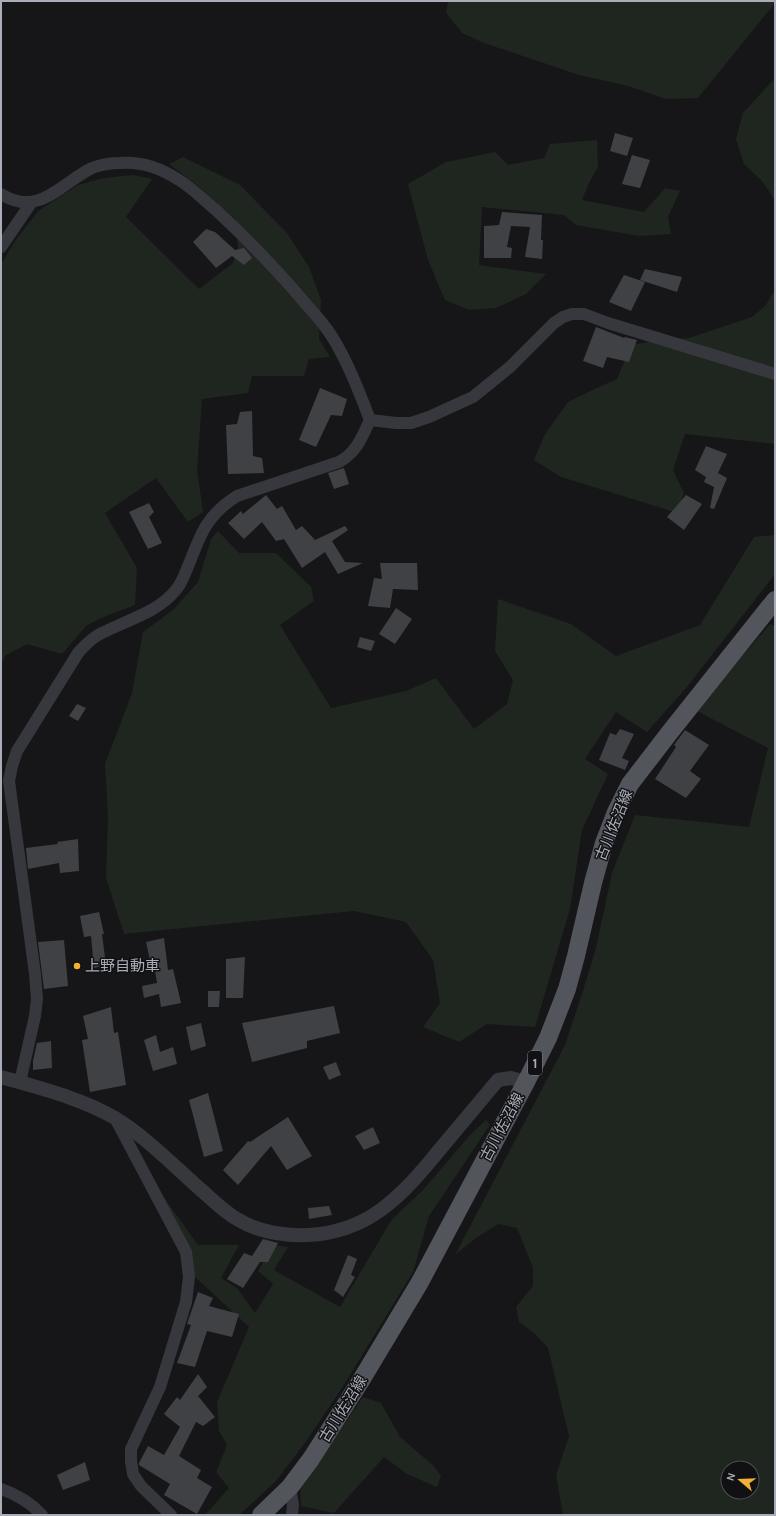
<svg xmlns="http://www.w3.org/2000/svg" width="776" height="1516" font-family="Karla,'Noto Sans JP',sans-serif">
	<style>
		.green { fill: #1e261f; fill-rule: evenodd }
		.building { fill: #404145 }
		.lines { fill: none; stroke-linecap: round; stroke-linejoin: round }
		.minor { stroke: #37383d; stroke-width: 12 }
		.tertiary { stroke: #37383d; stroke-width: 14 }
		.primary { stroke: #53555c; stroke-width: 18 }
		.poi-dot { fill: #f2b134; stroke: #111113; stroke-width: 1.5 }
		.labels { text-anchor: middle; stroke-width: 3; stroke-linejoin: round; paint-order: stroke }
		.shield { fill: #111113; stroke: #7b7e86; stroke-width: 1 }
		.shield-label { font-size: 14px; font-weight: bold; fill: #a8adb8 }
		.street-label { font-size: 15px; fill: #a8adb8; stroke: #111113 }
		.poi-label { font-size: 15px; fill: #a8adb8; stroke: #111113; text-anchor: start }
	</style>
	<rect width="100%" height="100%" fill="#161618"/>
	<path class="green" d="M448,1h327v2l-77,95 -32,1 -38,-13 -49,-11 -95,-32 -22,-10 -16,-20z
		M775,78v128l-2,-9 -11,-16 -18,-17 -8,-25 7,-26z
		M597,140l1,27 -9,16 -7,17 62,12 21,-24 15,3 -12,26 3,17 -32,2 -63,-11 -12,-10 -82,-8 -3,58 67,9 -20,20 -30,14 -27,2 -24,-10 -17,-40 -20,-76 38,-22 49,-10 13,13 36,-7 6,-14z
		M183,157l57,28 47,48 22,34 12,33 -2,39 11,18 -21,2 -5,17h-52l-4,17 -46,6 -5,71 6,42 -15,10 -32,-44 -51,35 32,55 -2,37 -29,11 -19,9 -25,29 -35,-10 -21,11 -5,9v-400l14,-23 23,-30 40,-26 26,-7 29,-3 19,4 -26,38 73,72 34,-26 5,-14 -2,-29 -38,-34 -29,-22z
		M775,290v154l-90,-10 -12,36 11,23 -6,20 -117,-36 -27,-17 11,-26 23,-32 33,-16 16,-7 14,-34 29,-5 29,-2 63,-21 13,-11z
		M218,531l21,22h37l35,34 3,14 -34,24 51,83 75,-17 30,-13 38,51 33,-25 6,-24 -18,-29 3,-52 73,25 45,32 84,-31 54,-88 21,-2v39l-88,113 -40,45 -31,-20 -31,47 23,15 -26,56 -12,79 -35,118 -48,-3 -28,18 -36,-15 17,-24 -7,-43 -27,-38 -52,-11 -230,23 -18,-56 2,-62 -3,-52 27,-71 11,-61 30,-22 25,-28 13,-43z
		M770,624l5,2v889h-212l-7,-40 13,-39 -21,-88 -14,-15 -15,-11 -3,-15 17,-21v-18l-16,-40 -19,-4 -22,14 -21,17 110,-210 17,-51 14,-46 16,-75 23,-58 114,12 19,-79 -73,-38zM728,1468h24v24h-24z
		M486,1120l4,5 -61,91 -16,56 -69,113 -39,58 -29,38 -37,34h-34l24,-27 -13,-16 11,-27 -8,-14 -2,-29 32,-75 -55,-51 -31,-80 35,49h41l-18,33 16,10 18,25 18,-29 -15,-13 15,-26 15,2 -14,23 66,37 52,-88 31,-29 48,-56z
		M363,1397l18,6 19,34 34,29 7,10 -4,11 -30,-13 -23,-17 -50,56 -33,-7 -1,-17z"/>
	<path class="building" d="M615,133l18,5 -6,18 -17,-5z
		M632,155l18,5 -10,28 -18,-4z
		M502,212l40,3 -1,25h2l-1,19 -17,-2 5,-30 -19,-1 -4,21 5,1 -1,10h-27v-32l15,-1z
		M206,229l9,3 20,18 9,-2 8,10 -8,7 -12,-9 -16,12 -23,-26z
		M645,269l37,8 -5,15 -37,-12z
		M624,275l21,7 -14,29 -22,-9z
		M596,327l28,11 1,-1 12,3 -8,22 -22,-5 -4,11 -20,-7z
		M320,388l27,11 -5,17 -11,-1 -15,32 -17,-7z
		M252,411l1,45 9,2 2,15 -36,1 -2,-49 11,-1 3,-12z
		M706,446l21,8 -9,19 9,5 -13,31 -4,-1 4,-21 -10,-5 2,-5 -11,-7z
		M344,468l5,16 -15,5 -6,-16z
		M266,495l11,14 5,-3 14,24 6,-4 13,14 30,-14 3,4 -16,11 13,21 18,1 -25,11 -13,-22 -23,16 -18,-29 -8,2 -14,-19 -18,17 -16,-16 13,-12 2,3z
		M686,495l16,9 -18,26 -17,-13z
		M149,503l5,9 -5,5 13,26 -14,6 -19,-37z
		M380,563h37l1,27 -25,-1 -3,19 -22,-2 6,-28 8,1z
		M396,608l16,11 -17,25 -16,-10z
		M360,637l15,4 -4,10 -14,-4z
		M77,704l9,4 -8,13 -9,-5z
		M620,729l14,5 -12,24 7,3 -4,9 -26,-10 11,-27 6,2z
		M685,730l24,15 -19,26 11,8 -15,19 -31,-19 21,-32 -2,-2z
		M78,839l1,32 -19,2 -1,-10 -31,6 -2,-21 32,-4 -1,-2z
		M99,912l5,22h-2l4,31 -12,3 -3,-32 -7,1 -4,-21z
		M164,938l4,32 5,-1 8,34 -20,4 -2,-13 -15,4 -2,-12 15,-3 -3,-19 -3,1 -5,-23z
		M64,940l4,46 -24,3 -6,-47z
		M245,957l-2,41h-17v-39z
		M208,991h12l-1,16h-11z
		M334,1006l6,27 -33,8v7l-55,14 -10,-39z
		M111,1007l3,26 4,-1 8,53 -36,7 -8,-52 6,-1 -5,-23z
		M201,1023l5,23 -15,5 -5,-24z
		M156,1035l4,17 13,-5 4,17 -24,7 -9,-31z
		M51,1041l1,27 -19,2v-9l4,-18z
		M336,1062l5,13 -12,5 -6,-13z
		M208,1093l15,58 -19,6 -15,-57z
		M288,1117l24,39 -25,14 -16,-24 -33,39 -15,-15 25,-29 2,1z
		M373,1127l7,16 -16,7 -9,-14z
		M329,1206l3,9 -23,4 -1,-11z
		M263,1239l15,4 -10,19h-8l-17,26 -16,-9 17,-26 8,3z
		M348,1255l9,4 -6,16 4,2 -12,20 -9,-7z
		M198,1292l15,6 -4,8 30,8 -7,23 -25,-6 -12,36 -18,-4 14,-38 -4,-1z
		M198,1374l9,13 -9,9 17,21 -12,9 -7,-4 -17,34 22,14 -4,8 15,9 -15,27 -33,-19 6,-11 -31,-19v-2l9,-17 16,9 16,-28 -16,-13 13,-17 3,3z
		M85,1462l5,18 -27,10 -6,-15z"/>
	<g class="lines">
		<path class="minor" d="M1,194c38,24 60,-11 91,-26 8,-3 18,-5 27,-5 21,-2 42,5 60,17 13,8 25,20 37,30 28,26 53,52 78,80 12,15 27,29 37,45 16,25 28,56 39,85 -8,17 -13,32 -31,42l-102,34c-30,19 -36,37 -48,68 -4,9 -7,20 -14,27 -19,23 -52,30 -77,44 -8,5 -14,11 -20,18l-61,98 -5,15 -3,15 26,193 2,25 -2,17 -15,66
			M1,247l30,-44
			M370,420l26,3h15l18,-6 44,-20 37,-30 44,-44 9,-6 9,-3h12l24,9 167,51
			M115,1118l71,134 3,25 -3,25 -26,85 -29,62v12l2,13 8,12 30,29
			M290,1487l3,18 -1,10
			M1,1489c17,6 29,13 41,26"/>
		<path class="tertiary" d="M1,1077c38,11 80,21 114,41 32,20 57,46 85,71 12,10 23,22 37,30 21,13 47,17 71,16 26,-1 53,-10 74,-26 23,-17 41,-39 59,-61 19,-23 38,-45 57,-68l13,-2 15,4"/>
		<path class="primary" d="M261,1515l29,-28 21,-28 49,-77 60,-100 106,-200 22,-44 19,-49 9,-33 17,-73 11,-40 12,-31 14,-28 40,-52 105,-132"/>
	</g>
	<circle class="poi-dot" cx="77" cy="966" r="4"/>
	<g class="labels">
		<rect class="shield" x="528" y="1051" width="14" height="24" rx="3"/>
		<g class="shield-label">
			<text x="535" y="1068">1</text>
		</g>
		<g class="street-label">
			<text transform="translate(614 825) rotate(-68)" y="5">古川佐沼線</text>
			<text transform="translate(502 1127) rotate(-62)" y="5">古川佐沼線</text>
			<text transform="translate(343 1409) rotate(-58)" y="5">古川佐沼線</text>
		</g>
		<g class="poi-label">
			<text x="85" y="971">上野自動車</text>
		</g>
	</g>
	<rect width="776" height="1516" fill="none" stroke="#a8adb8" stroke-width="4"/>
	<g transform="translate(740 1480) rotate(289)"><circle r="19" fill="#111113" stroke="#4d4f55"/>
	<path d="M0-3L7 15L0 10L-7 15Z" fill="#f2b134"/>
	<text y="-6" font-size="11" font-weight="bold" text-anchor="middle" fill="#a8adb8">N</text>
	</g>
</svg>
